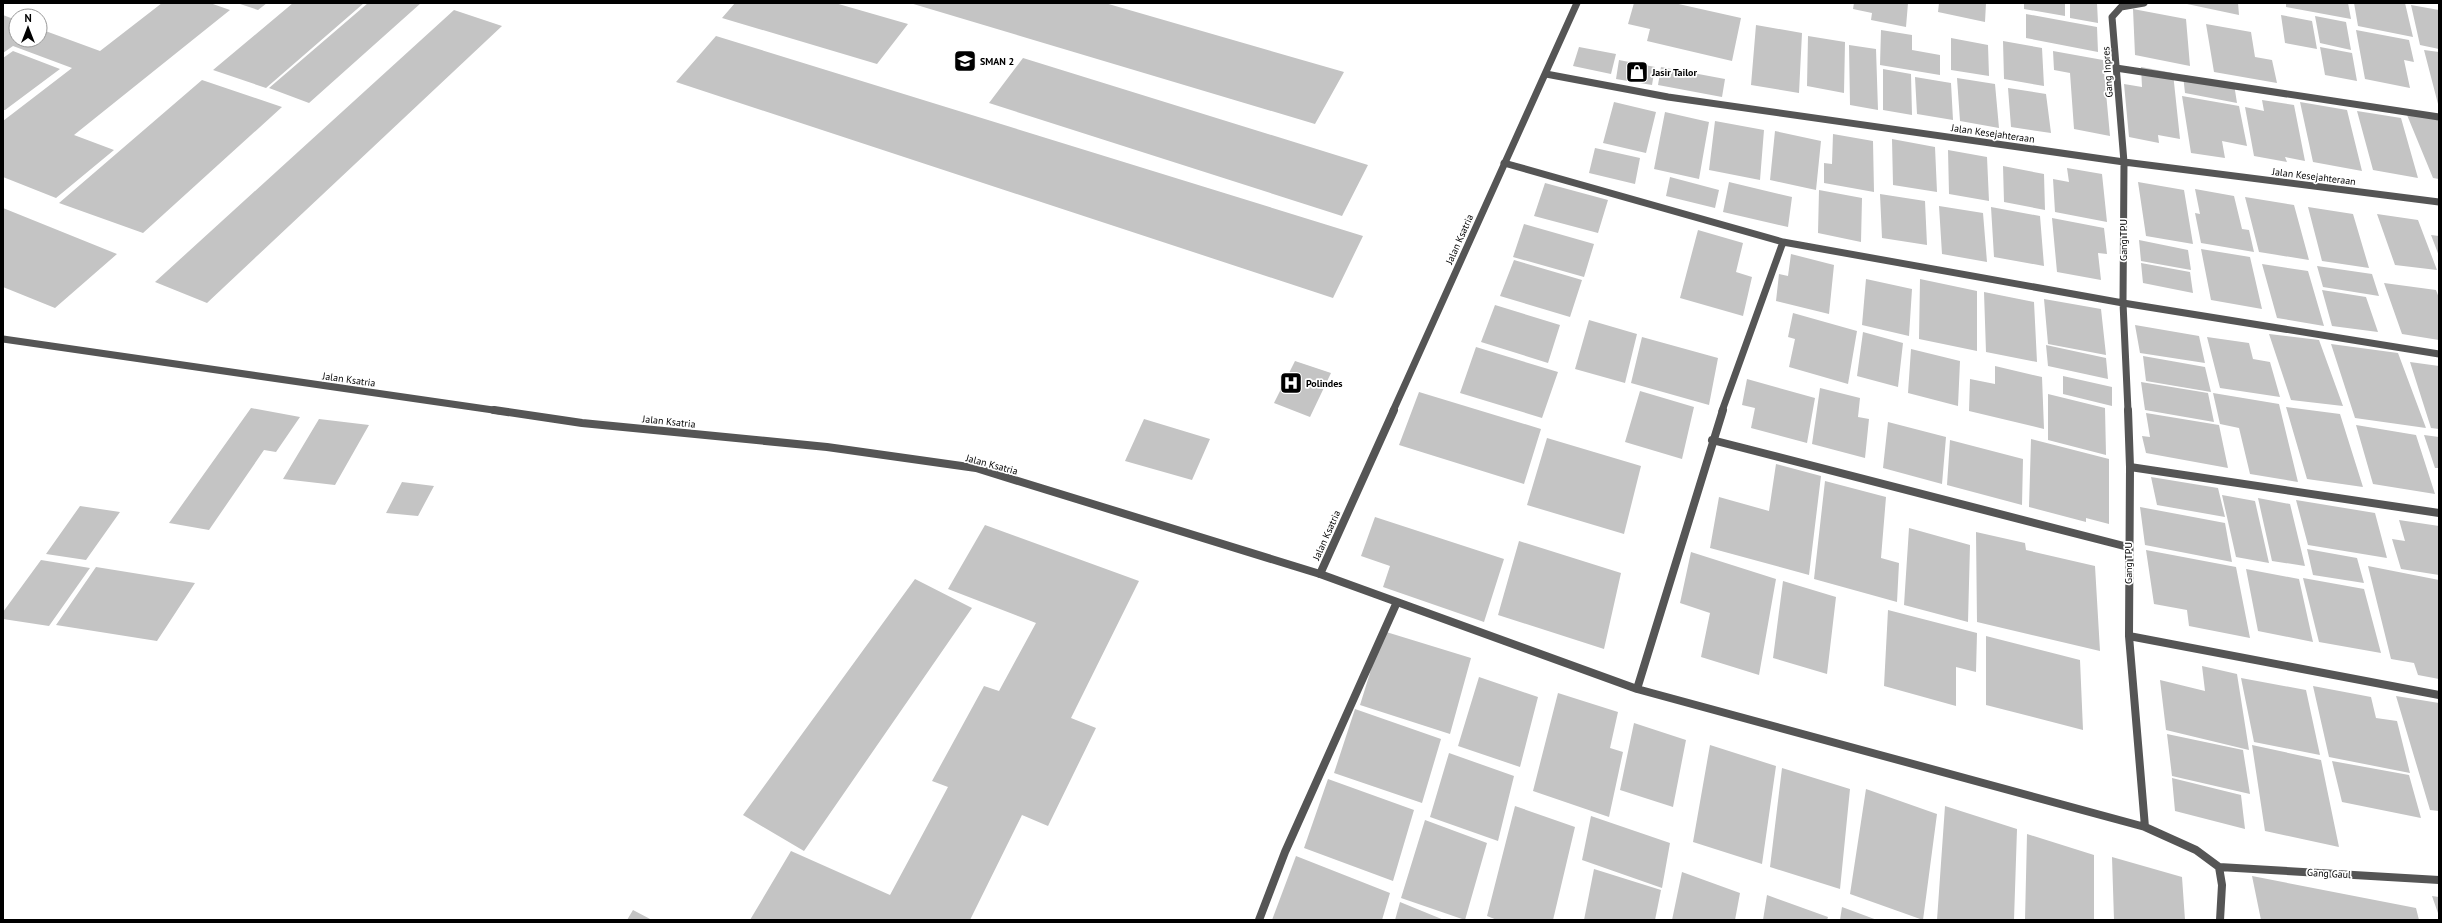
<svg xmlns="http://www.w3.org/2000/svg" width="2442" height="923" font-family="'PT Sans',sans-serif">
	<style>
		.building { fill: #c4c4c4 }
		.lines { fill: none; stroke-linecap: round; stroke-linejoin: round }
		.minor-far1 { stroke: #555; stroke-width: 7 }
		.minor { stroke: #555; stroke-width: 8 }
		.tertiary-far1 { stroke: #555; stroke-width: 7 }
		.tertiary { stroke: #555; stroke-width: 8 }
		.labels { text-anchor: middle; stroke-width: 3.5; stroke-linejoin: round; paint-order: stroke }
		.poi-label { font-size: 10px; font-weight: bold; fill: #000; stroke: #fff; text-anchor: start }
		.street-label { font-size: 10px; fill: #000; stroke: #fff }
	</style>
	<rect width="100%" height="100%" fill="#fff"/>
	<path class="building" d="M162,3h48l20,7 -156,125 40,15 -58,48 -53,-21v-56l69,-53 -59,-22 -10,7v-38l13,5v20h24v-11l60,22z
		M237,3h30l-9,7z
		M293,3h71l-98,85 -53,-18z
		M368,3h53l-112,100 -40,-15z
		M735,3h100l73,21 -31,40 -155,-46z
		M910,3h195l239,69 -29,52z
		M1634,3h40l67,15 -9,43 -85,-20 3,-12 -22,-5z
		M1854,3h54l-2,24 -35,-7 1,-7 -19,-4z
		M1939,3h47l-1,19 -47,-10z
		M2024,3h41v13l-41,-7z
		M2070,3h27l1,20 -28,-5z
		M2238,3l1,12 -52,-11v-1z
		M2286,3h62l3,16 -65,-12z
		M2354,3h51l8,34 -55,-11z
		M2411,5l28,5v39l-19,-4z
		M2133,9l53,10 4,47 -55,-11z
		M454,10l48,16 -295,277 -52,-21z
		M2026,14l71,13 1,25 -72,-14z
		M2281,15l31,6 5,28 -32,-6z
		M2315,16l31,6 5,28 -31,-7z
		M2206,24l45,8 4,25 17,3 5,23 -63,-11z
		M1756,25l46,8 -3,60 -48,-8z
		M1881,30l31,5v15l28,5v20l-60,-10z
		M2356,30l53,10 5,22 -10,-2 6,28 -45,-9z
		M716,36l647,200 -30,62 -657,-216z
		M1808,36l37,6 -1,51 -37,-7z
		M1951,38l37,7 1,31 -38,-6z
		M2003,41l39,7 2,38 -40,-7z
		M1849,45l27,4 2,61 -28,-5z
		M1579,47l37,7 -5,20 -38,-8z
		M2320,47l32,6 5,28 -32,-6z
		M2424,50l15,2v52h-1z
		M13,51l47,18 -55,41h-2v-52z
		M2053,51l50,9 7,76 -36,-7 -4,-56 -16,-3z
		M1023,58l345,107 -26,51 -353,-113z
		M1619,60l36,7 -3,18 -36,-6z
		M1661,67l64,12 -3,18 -64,-12z
		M2141,67l32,6 7,66 -22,-4 1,8 -30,-6 -5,-53 18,3z
		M1883,69l28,5 1,41 -29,-5z
		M2183,75l51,9 3,19 -52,-10z
		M1915,77l36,6 2,37 -36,-6z
		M1957,78l38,6 4,44 -39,-7z
		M202,80l80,27 -139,126 -84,-30z
		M2008,88l38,6 5,39 -40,-6z
		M2182,96l57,10 8,40 -25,-5 3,17 -34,-5z
		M2262,100l32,5 11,56 -20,-4 2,5 -33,-6 -9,-49 19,4z
		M1614,102l42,10 -10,41 -43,-10z
		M2300,102l47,8 15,61 -49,-9z
		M2357,111l44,7 17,60 -45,-8z
		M1665,112l44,10 -10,57 -45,-10z
		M2407,115l32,4v60l-6,-1z
		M1715,121l49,9 -4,50 -51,-10z
		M1775,131l46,10 -5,49 -46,-10z
		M1833,134l40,7 1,51 -50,-9v-20l8,1z
		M1892,139l43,8 2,45 -44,-7z
		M1595,148l45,10 -5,26 -46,-11z
		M1948,150l39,7 2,44 -40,-7z
		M2003,166l41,8 1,36 -41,-8z
		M2067,168l35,6 5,48 -52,-10 -2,-33 16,3z
		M1670,177l49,13 -4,18 -49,-12z
		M1729,182l63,15 -4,30 -65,-15z
		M2138,182l46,8 9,54 -47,-8z
		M1545,183l63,17 -10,33 -64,-17z
		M2195,189l39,7 8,33 7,1 5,22 -53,-9 -6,-30 5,1z
		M1819,190l43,8 -1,44 -43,-9z
		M1880,194l45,7 2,44 -45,-7z
		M2245,197l49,8 15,55 -50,-8z
		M1939,206l44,7 4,49 -45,-8z
		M1991,207l49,9 4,50 -50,-9z
		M2308,207l45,7 16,54 -47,-7z
		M3,208l114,46 -62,54 -52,-21z
		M2377,214l41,6 19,50 -42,-5z
		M2052,218l52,10 3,26 -9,-1 3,27 -44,-8z
		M1524,224l70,20 -10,33 -71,-20z
		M1698,230l45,13 -7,29 16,5 -9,39 -63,-18z
		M2431,235l8,1v20z
		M2139,240l49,10 3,20 -50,-9z
		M2201,249l49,8 12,52 -51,-9z
		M1791,254l43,11 -5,49 -53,-13 3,-27 9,2z
		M1514,260l68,20 -12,37 -70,-21z
		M2141,263l49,9 3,21 -50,-10z
		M2262,264l46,7 16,55 -47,-8z
		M2317,266l55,8 7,22 -56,-9z
		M1866,279l46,10 -3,47 -47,-11z
		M1920,279l57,12v60l-58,-12z
		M2384,283l52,7 3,8v42l-37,-6z
		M2322,290l44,7 12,35 -46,-6z
		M1984,292l50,10 3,60 -51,-10z
		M2044,299l57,10 5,46 -58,-11z
		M1495,305l65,20 -12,38 -67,-21z
		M1793,313l64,18 -9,53 -59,-17 6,-28 -7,-2z
		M1589,320l48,14 -12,49 -50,-14z
		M2135,325l64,11 6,27 -65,-10z
		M1863,332l40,11 -5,44 -41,-11z
		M2269,334l50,6 24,66 -52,-6z
		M1642,337l76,21 -9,47 -78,-22z
		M2207,337l42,6 4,16 17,3 10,35 -60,-9z
		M2331,344l67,9 28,75 -71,-10z
		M2046,345l60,13 2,21 -60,-13z
		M1476,347l82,25 -16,46 -82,-25z
		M1911,349l49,12 -2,45 -50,-13z
		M2143,356l62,11 6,25 -65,-11z
		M1295,361l36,12 -21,44 -36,-14z
		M2410,362l29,4v63l-8,-1z
		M1995,366l47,11 2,52 -75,-18 1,-32 25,5z
		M2063,376l49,11v19l-49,-12z
		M1747,379l68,19 -8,45 -56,-15 4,-20 -13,-3z
		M2141,382l67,11 6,29 -69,-12z
		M1820,388l40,10 -2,19 11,2 -4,39 -53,-14z
		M1640,391l54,16 -12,52 -57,-17z
		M1419,392l122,37 -17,55 -125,-39z
		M2213,393l66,11 19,78 -48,-8 -11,-46 -19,-4z
		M2048,394l57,14 1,47 -58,-15z
		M2286,407l54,7 23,73 -56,-8z
		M251,408l49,9 -24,35 -12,-2 -55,80 -40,-7z
		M2146,413l73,12 9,43 -82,-15 -4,-17 8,1z
		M319,419l50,6 -34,60 -52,-6z
		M1144,419l66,20 -18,41 -67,-19z
		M1888,422l58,15 -4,47 -59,-16z
		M2356,425l60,10 19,59 -62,-10z
		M2424,435l15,2v31h-4z
		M1547,438l94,28 -17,68 -97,-29z
		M2031,439l78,20v65l-23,-6v4l-57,-15z
		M1950,440l73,19 -1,46 -75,-20z
		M1776,464l45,12 -12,99 -99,-27 9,-51 50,14z
		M2151,477l67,11 7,29 -68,-12z
		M1825,481l61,16 -5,61 18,5 -2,39 -83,-23z
		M402,482l32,4 -16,30 -32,-3z
		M2222,495l33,6 14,62 -33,-6z
		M2258,498l32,6 15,62 -33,-5z
		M2296,500l79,13 12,45 -79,-13z
		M80,506l40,6 -34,48 -40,-6z
		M2140,507l85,16 7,39 -87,-17z
		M1375,517l129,42 -20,63 -101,-35 7,-21 -29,-10z
		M2399,520l40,6v49l-38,-6 -9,-30 13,2z
		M985,525l154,56 -68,137 25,10 -48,98 -26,-11 -52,105h-220l41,-69 99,44 58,-108 -16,-6 52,-95 15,5 37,-68 -88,-34z
		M1909,528l61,17 -2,77 -64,-17z
		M1976,532l49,11 1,7 69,16 5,85 -123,-29z
		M1519,541l102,32 -17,76 -106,-34z
		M2307,549l50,9 7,25 -51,-8z
		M2146,550l90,17 14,71 -61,-12 -2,-16 -33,-6z
		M1691,552l85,27 -17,96 -58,-18 9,-44 -30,-10z
		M41,560l49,8 -41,58 -46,-7v-7z
		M2368,566l71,14v99l-21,-4 -4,-12 -23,-4z
		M96,567l99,16 -38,58 -101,-16z
		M2246,569l53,10 14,63 -55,-11z
		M2303,578l61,11 17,64 -62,-11z
		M915,579l57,29 -168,243 -61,-36z
		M1783,581l53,16 -9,77 -54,-16z
		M1888,610l89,23 -1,39 -20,-5v39l-72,-20z
		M1383,631l88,27 -21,76 -90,-29z
		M1986,636l94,24 3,70 -97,-25z
		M2202,666l35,8 12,76 -83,-20 -6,-50 45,11z
		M1479,677l59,20 -18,70 -62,-21z
		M2241,678l65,12 14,65 -66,-13z
		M2313,686l58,11 5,21 21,3 13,52 -81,-16z
		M1558,693l60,19 -8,36 13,4 -14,65 -76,-26z
		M2396,696l43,7v108l-9,-1z
		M1355,709l86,30 -19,64 -88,-30z
		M1634,723l52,17 -13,67 -53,-17z
		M2167,734l76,16 7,44 -78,-18z
		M1710,745l66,21 -14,98 -69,-22z
		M2252,745l69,15 18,87 -74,-16z
		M1449,753l65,23 -16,65 -68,-24z
		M2332,761l77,14 12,43 -79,-16z
		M1782,768l68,21 -10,100 -70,-22z
		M2172,778l69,17 4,34 -70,-18z
		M1328,779l86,31 -21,71 -89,-33z
		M1866,789l71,25 -14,106 -73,-26z
		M1515,806l60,21 -22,93h-56l-10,-4z
		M1945,806l72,23 -3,91h-77z
		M1591,816l79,27 -8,45 -80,-28z
		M1425,820l62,23 -22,77 -64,-22z
		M2027,834l67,21v65h-69z
		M1296,856l94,37 -8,27h-110z
		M2112,857l70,20 3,43h-71z
		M1594,869l67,21 -6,30h-71z
		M1682,872l58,21 -5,27h-63z
		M2252,876l164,32 3,12h-158z
		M1767,895l61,22 -1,3h-64z
		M2432,896l7,1v19z
		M1400,902l44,18h-49z
		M1842,907l35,13h-37z
		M633,910l19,10h-25z"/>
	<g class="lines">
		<path class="minor-far1" d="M2116,68l323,49
			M1546,74l122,23 456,65 315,40
			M1504,163l279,79 340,61 316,51
			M1722,411l61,-169
			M2128,411l-5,-108 1,-141 -12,-145 9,-10 23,-4"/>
		<path class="minor" d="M2128,410l2,57 -1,169 16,191
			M1712,440l416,107
			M2130,467l309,46
			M1320,574l317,115 508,138 51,23 23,17 3,18 -2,35
			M2129,636l310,59
			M1637,689l86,-279
			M2219,867l220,13
			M1259,920l26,-68 112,-250"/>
		<path class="tertiary-far1" d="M3,339l497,72
			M1393,411l184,-408"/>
		<path class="tertiary" d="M494,410l88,13 245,24 149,21 344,106 74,-164"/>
	</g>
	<defs>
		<g id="school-square" transform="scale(1.15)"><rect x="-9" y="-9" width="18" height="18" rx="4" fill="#000" stroke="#fff"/><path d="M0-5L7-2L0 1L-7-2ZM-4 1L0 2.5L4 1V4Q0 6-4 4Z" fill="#fff"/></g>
		<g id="shop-square" transform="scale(1.15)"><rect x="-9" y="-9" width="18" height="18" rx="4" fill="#000" stroke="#fff"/><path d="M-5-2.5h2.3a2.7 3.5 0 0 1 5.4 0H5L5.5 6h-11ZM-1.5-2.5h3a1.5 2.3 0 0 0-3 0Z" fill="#fff"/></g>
		<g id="hospital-square" transform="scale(1.15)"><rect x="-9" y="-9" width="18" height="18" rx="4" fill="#000" stroke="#fff"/><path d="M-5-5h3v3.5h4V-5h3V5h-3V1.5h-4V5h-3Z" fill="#fff"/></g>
	</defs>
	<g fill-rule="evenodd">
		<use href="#school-square" x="965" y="61"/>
		<use href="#shop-square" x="1637" y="72"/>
		<use href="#hospital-square" x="1291" y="383"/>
	</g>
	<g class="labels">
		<g class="poi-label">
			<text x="980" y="65">SMAN 2</text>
			<text x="1652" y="76">Jasir Tailor</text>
			<text x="1306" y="387">Polindes</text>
		</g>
		<g class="street-label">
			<text transform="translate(2107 72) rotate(-94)" y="4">Gang Inpres</text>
			<text transform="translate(1993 133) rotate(8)" y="4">Jalan Kesejahteraan</text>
			<text transform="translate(2314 176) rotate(7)" y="4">Jalan Kesejahteraan</text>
			<text transform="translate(1459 239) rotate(-66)" y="4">Jalan Ksatria</text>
			<text transform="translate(2123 240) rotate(-90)" y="4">Gang TPU</text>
			<text transform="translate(349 379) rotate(8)" y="4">Jalan Ksatria</text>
			<text transform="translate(669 421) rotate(6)" y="4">Jalan Ksatria</text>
			<text transform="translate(992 464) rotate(15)" y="4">Jalan Ksatria</text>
			<text transform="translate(1326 535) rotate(-66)" y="4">Jalan Ksatria</text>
			<text transform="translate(2128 563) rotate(-90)" y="4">Gang TPU</text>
			<text transform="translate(2329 873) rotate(3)" y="4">Gang Gaul</text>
		</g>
	</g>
	<rect width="2442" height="923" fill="none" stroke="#000000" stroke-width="8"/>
	<g transform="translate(28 28)"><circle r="19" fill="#ffffff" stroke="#999999"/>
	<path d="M0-3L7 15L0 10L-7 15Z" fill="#000000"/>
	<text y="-6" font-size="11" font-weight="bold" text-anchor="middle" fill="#000000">N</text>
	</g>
</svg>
